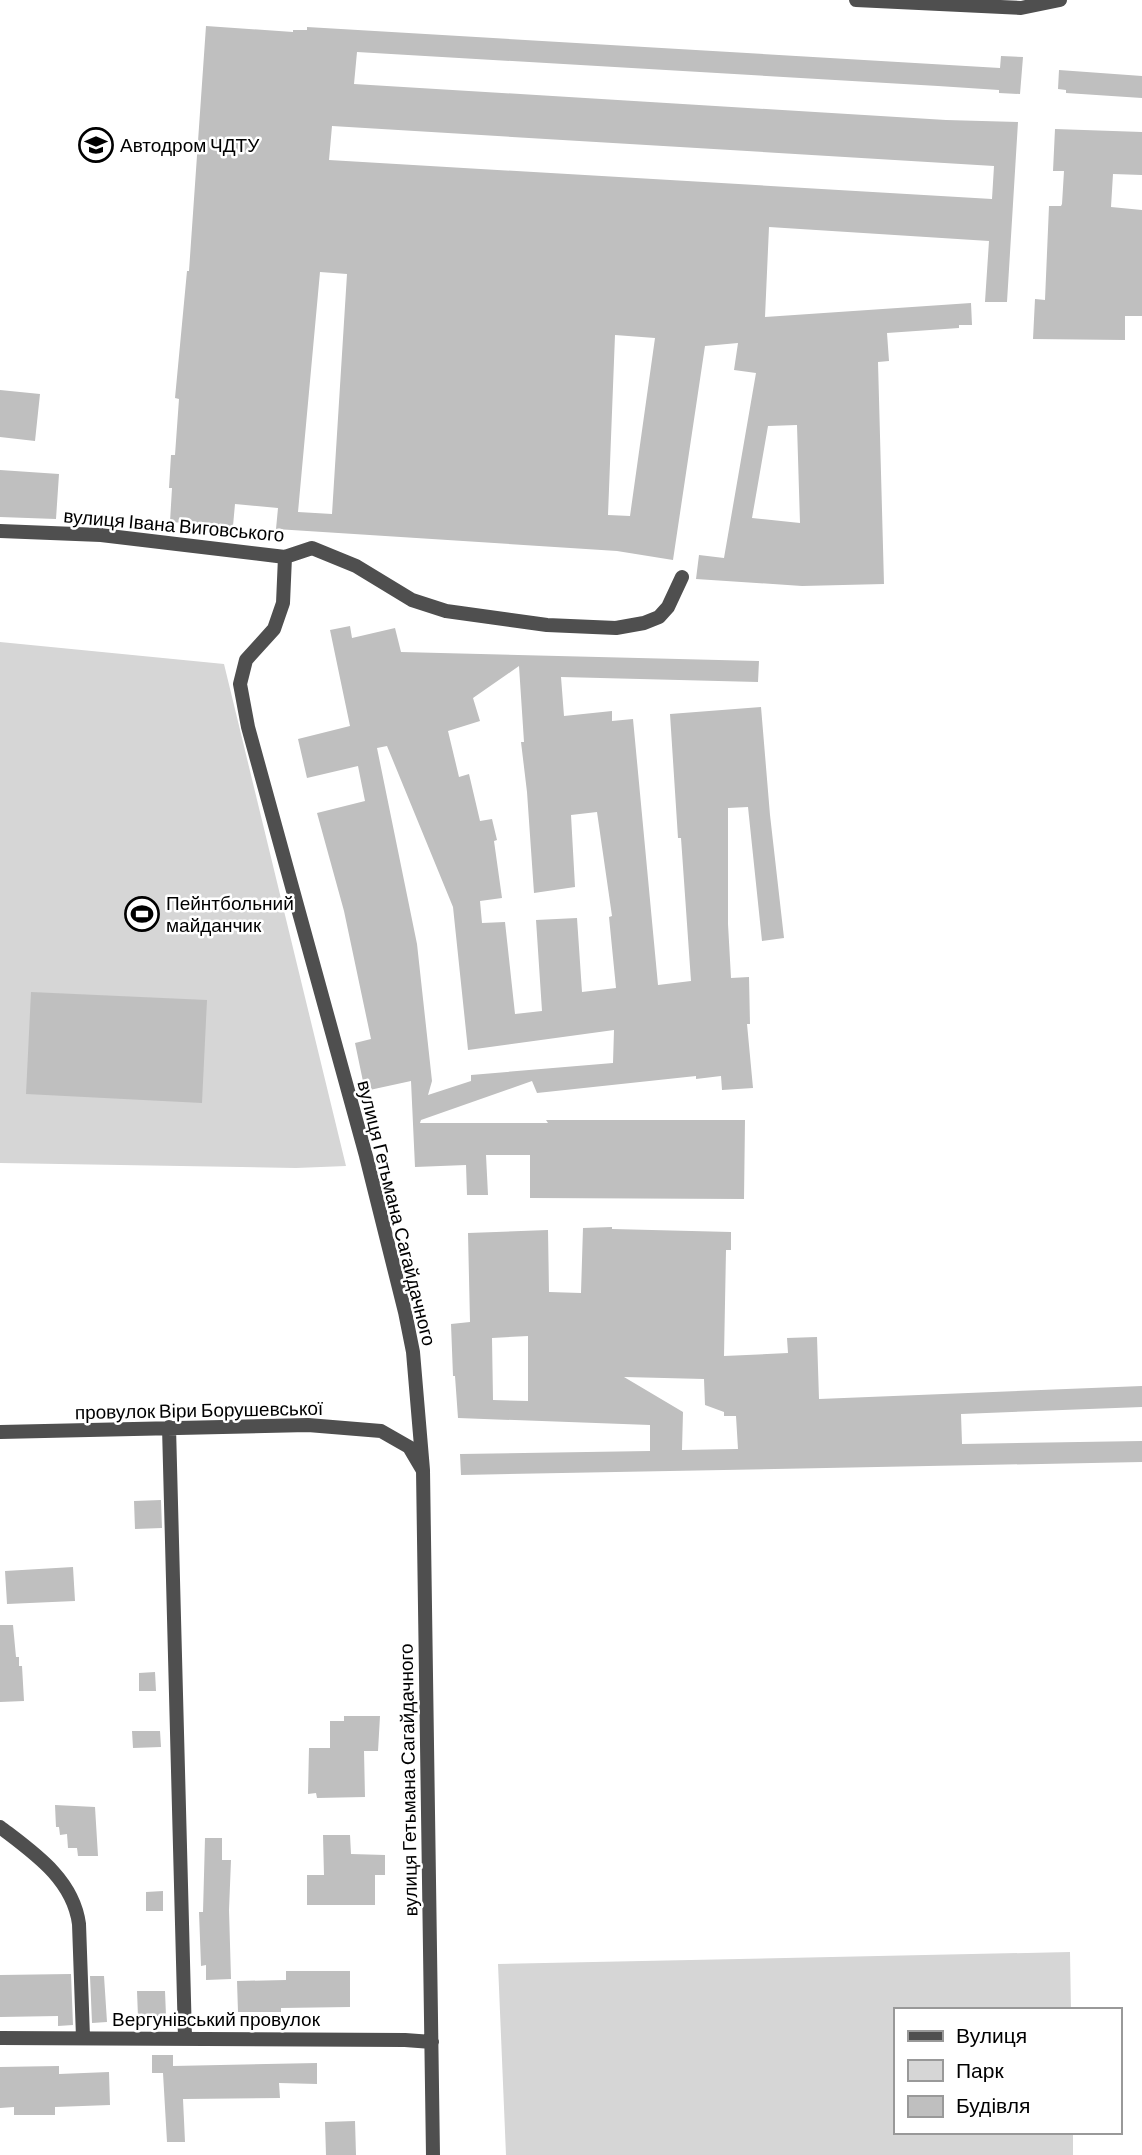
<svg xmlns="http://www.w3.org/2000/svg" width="1142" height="2155" font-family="Barlow,sans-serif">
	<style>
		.green { fill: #d6d6d6 }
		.building { fill: #bfbfbf; fill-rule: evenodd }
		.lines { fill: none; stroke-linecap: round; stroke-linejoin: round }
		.minor { stroke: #4f4f4f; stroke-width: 14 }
		.labels { text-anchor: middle; stroke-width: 5; stroke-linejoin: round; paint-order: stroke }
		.poi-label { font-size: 19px; fill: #000; stroke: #fff; text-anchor: start }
		.street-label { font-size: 19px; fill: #000; stroke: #fff }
	</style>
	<rect width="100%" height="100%" fill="#fff"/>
	<path class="green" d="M0,642l224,22 122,502 -50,2 -296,-5z
		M1070,1952l1,58h-176v122h178v23h-567l-8,-191z"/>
	<path class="building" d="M206,26l87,6v-2h14v-3l693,41 1,-12 22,1 -3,37 -21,-1v-3l-61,-4 -581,-34 -3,32 592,36 72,2 -11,180h-22l4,-61 -220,-14 -4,90 206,-14 1,22h-13v3l-72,5 2,28 -11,1 6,222 -82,2 -106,-7 3,-24 25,3 32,-185 -22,-3 4,-27 -33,3 -32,214 -56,-9 -341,-22 2,-21 -43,-4 -2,22 -63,-4 2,-34h-3l2,-33h4l4,-56 -4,-1 12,-127h2zM332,126l662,40 -2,33 -663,-39zM320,272l27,2 -15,240 -34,-2zM615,335l40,3 -25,178 -22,-1zM797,425l3,98 -48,-5 16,-92z
		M1059,70l83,6v22l-76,-5v-3l-8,-1z
		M1055,129l87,3v43l-29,-1 -2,33 31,3v106h-17v24l-92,-1 2,-40 10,1 4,-94h12l1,-2 2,-33h-11z
		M0,390l40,4 -5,47 -35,-4z
		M0,470l59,4 -3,45 -56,-2z
		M350,626l2,12 43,-10 6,24 358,9 -1,21 -197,-5 3,39 48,-5v10l21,-2 25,266 33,-4 -10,-143h-3l-8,-124 91,-7 9,108 14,123 -22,3 -14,-134 -20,1v116l3,54 18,-1 1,47h-3l6,64 -31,2 -1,-14 -25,3v-3l-159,17 -5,-12 -111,39 -1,3h128l-2,-3h199l-1,79 -214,-1v-43h-44l2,40h-21l-1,-30 -51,2 -4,-86 -46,10 -10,-48 16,-4 -27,-128 -27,-98 48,-12 -7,-35 -51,12 -9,-39 52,-13 -20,-96zM519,666l5,76h-3l6,50 7,101 41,-6 -4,-72 26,-3 15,104 -3,1 7,71 -34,4 -5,-74 -41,2 6,91 -27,3 -10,-92 -23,1 -2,-22 22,-3 -8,-57 3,-1 -5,-21 -12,2 -11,-47 -10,3 -11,-46 32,-10 -7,-23zM387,746l66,161 15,143 146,-20 -1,33 -142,12v6l-43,14 4,-14 -15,-137 -40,-196z
		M31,992l176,8 -5,103 -176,-9z
		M612,1227v2l119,3v18h-5l-2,106 64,-3 -1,-15 30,-1 2,62 323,-13v21l-181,7 1,30 180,-3v21l-681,13 -1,-21 190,-3v-26l-192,-7 -3,-42h-2l-2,-52 19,-2 -2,-89 80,-3 1,62 32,1 2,-65zM528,1336v65l-35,-1 -1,-62zM624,1377l80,2 1,26 19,7v4h12l2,33 -56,1 1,-38z
		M161,1500l1,28 -27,1 -1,-28z
		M73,1567l2,34 -68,3 -2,-33z
		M0,1625h13l3,32h3v9h3l2,35 -24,1z
		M155,1672l1,19h-17v-18z
		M344,1716h36l-2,35h-14l1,46 -48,1 -1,-5 -8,1 1,-46h21v-27h14z
		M132,1731h28l1,16 -28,1z
		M55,1805l40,2 3,49h-20l-1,-8h-9l-1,-14 -7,1 -1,-8h-3z
		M323,1835h27l1,19 34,1v20h-10v30h-68v-30h17z
		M205,1838h17v22h9l-2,50 2,69 -25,1v-15l-5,1 -2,-54h4z
		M163,1891v20h-17v-19z
		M286,1971h64v36l-69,1v4h-43l-1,-31 49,-1z
		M0,1975l71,-1 2,51 -15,1v-10l-58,1z
		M90,1976h14l3,46 -15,1z
		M137,1991h28l1,25 -28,1z
		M152,2055h21v11l144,-3v21l-38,-1 1,15 -97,1 2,43h-18l-4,-69h-11z
		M59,2066v8l50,-2 1,33 -55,2v8h-41v-8l-14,1v-41z
		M355,2121l1,34h-30l-1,-33z"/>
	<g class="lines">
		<path class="minor" d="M856,0l165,8 39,-8
			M0,531l101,4 184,22 27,-9 44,18 56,34 34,11 101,14 69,3 28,-5 15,-6 9,-10 14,-30
			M285,557l-2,46 -9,26 -28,31 -6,24 8,43 118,429 39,156 8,40 10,118 10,685
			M169,1427l16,611
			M0,1432l308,-7 73,6 28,16 13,22
			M0,1827c34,26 73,52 79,97l4,113
			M0,2038l405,2 27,2"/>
	</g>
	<defs>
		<g id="university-ring" transform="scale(1.75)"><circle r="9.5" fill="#fff" stroke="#000" stroke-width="1.5"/><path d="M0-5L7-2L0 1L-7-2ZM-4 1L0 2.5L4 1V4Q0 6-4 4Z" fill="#000"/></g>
		<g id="stadium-ring" transform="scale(1.75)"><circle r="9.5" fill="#fff" stroke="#000" stroke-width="1.5"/><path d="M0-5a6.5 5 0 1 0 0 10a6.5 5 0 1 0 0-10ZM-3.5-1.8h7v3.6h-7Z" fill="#000"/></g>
	</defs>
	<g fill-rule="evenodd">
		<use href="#university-ring" x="96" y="145"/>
		<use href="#stadium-ring" x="142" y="914"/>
	</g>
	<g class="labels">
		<g class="poi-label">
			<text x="120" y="152">Автодром ЧДТУ</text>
			<text x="166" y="910">Пейнтбольний<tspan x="166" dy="22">майданчик</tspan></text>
		</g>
		<g class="street-label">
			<text transform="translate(174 525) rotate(5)" y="7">вулиця Івана Виговського</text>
			<text transform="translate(397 1213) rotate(76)" y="7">вулиця Гетьмана Сагайдачного</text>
			<text transform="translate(199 1410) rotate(-1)" y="7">провулок Віри Борушевської</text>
			<text transform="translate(408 1780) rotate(-91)" y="7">вулиця Гетьмана Сагайдачного</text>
			<text x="216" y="2026">Вергунівський провулок</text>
		</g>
	</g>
	<rect x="894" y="2008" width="228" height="126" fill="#ffffff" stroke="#999999" stroke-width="2"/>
	<rect x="908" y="2031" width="35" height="10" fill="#4f4f4f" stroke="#999999" stroke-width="2"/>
	<text x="956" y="2043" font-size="21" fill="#000000">Вулиця</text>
	<rect x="908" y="2060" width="35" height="21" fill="#d6d6d6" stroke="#999999" stroke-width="2"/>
	<text x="956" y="2078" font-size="21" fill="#000000">Парк</text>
	<rect x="908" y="2096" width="35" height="21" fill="#bfbfbf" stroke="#999999" stroke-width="2"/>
	<text x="956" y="2113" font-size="21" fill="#000000">Будівля</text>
</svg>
